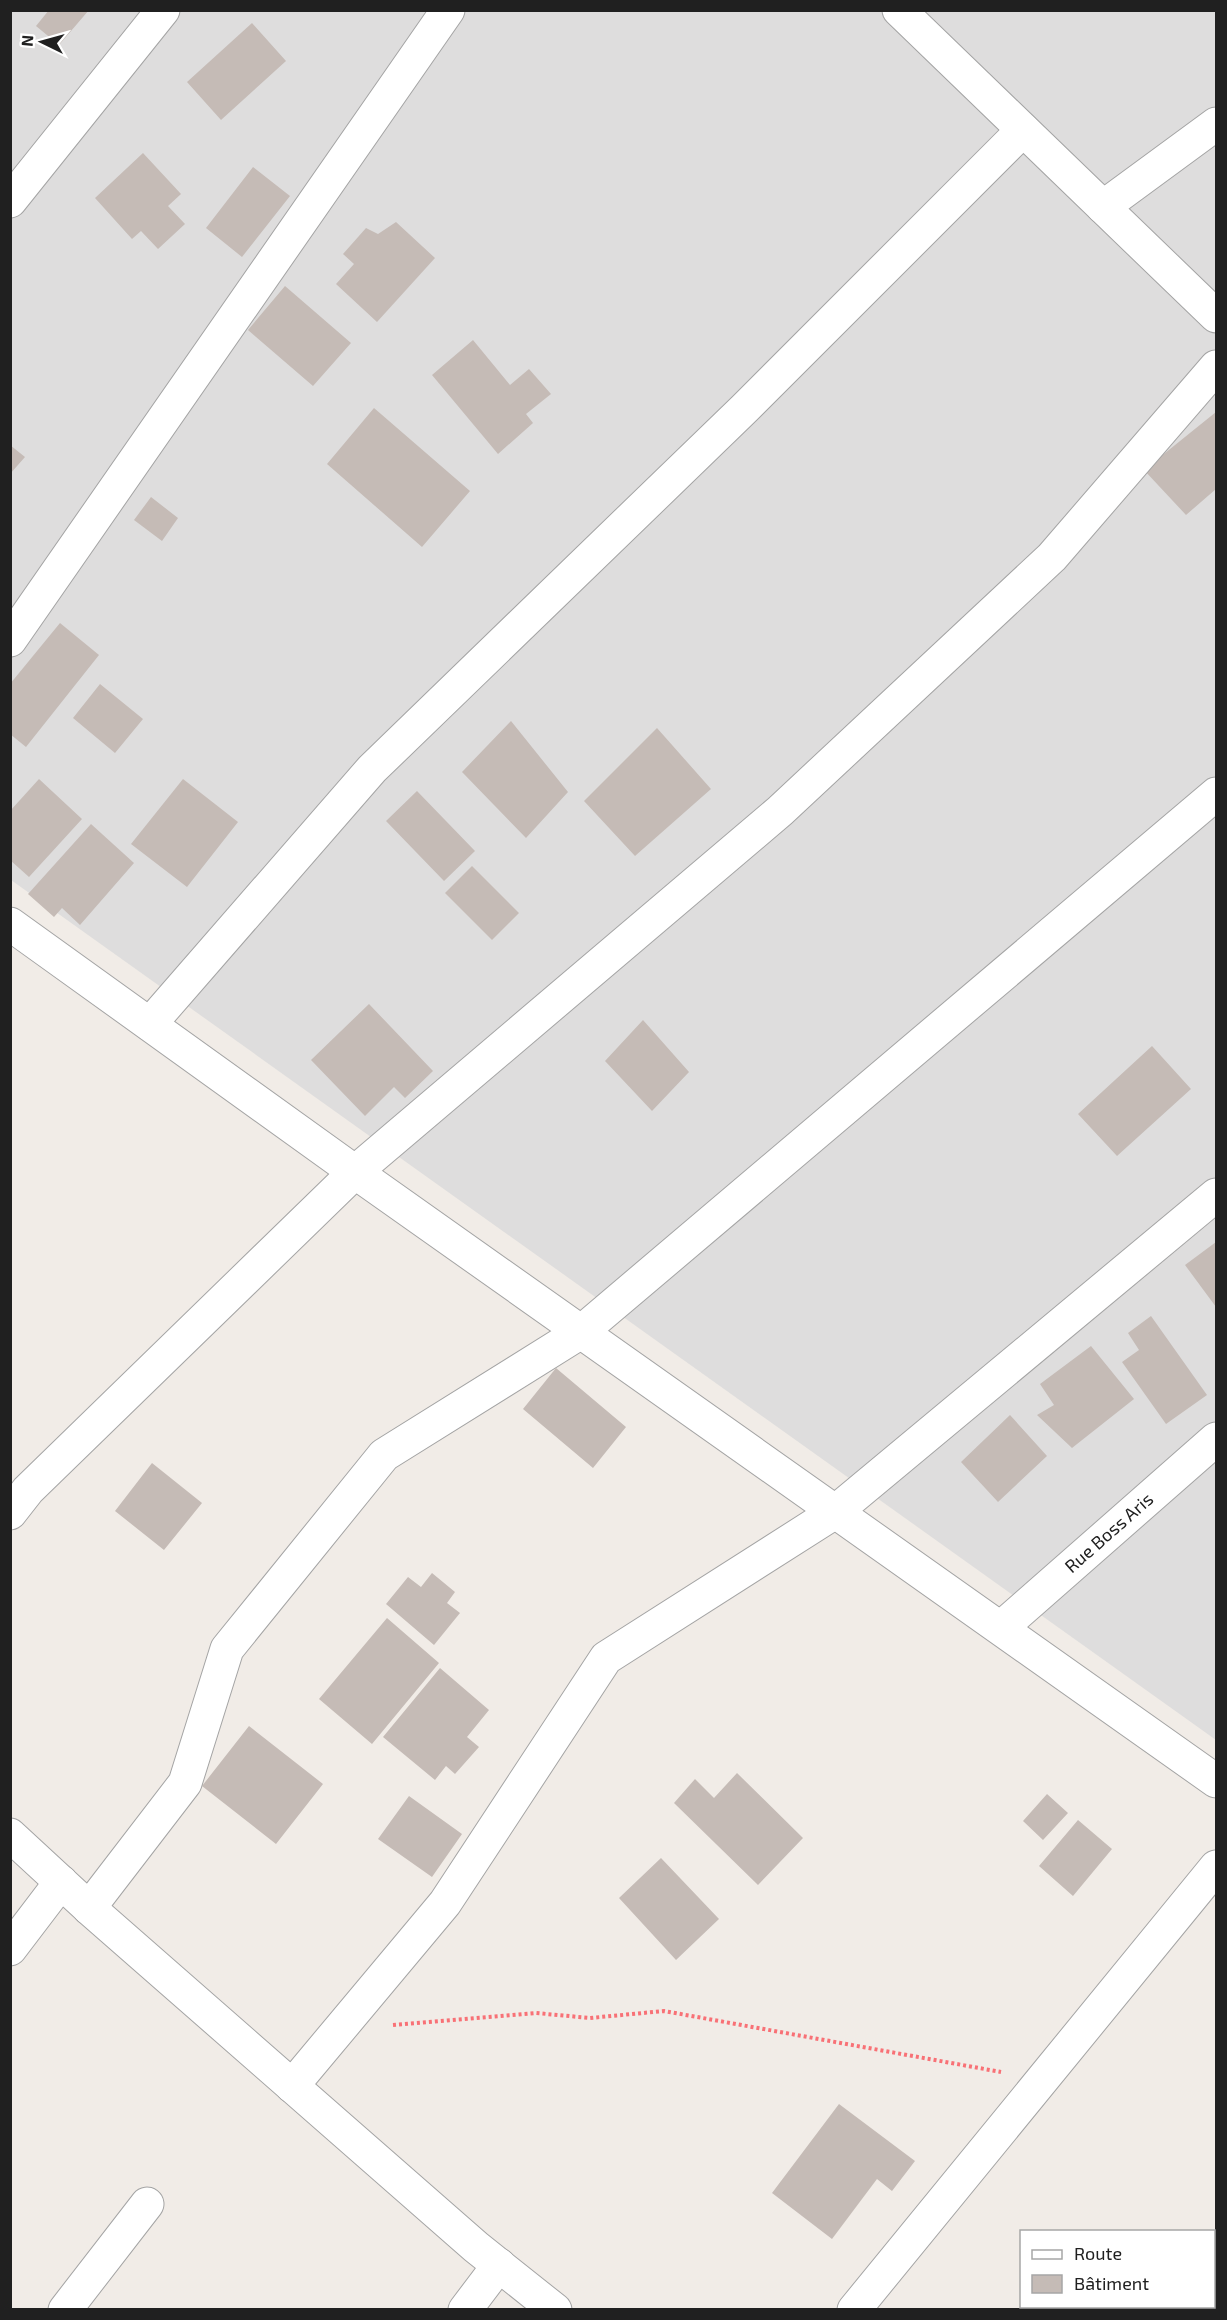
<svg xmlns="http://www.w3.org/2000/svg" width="1227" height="2320" font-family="'Exo 2',sans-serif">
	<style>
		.residential { fill: #dedddd }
		.building { fill: #c5bbb6 }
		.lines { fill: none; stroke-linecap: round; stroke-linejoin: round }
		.street-casing { stroke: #a4a4a4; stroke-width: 35 }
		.path { stroke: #f87176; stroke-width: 4; stroke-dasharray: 3 3; stroke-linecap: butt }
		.street { stroke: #fff; stroke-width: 33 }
		.labels { text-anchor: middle; stroke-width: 5; stroke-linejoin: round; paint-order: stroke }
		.street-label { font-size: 18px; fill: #202020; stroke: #fff }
	</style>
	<rect width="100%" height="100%" fill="#f1ece7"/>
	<path class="residential" d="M11,11h1205v1729l-1205,-860z"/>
	<path class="building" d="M49,10h40l-30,35 -23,-19z
		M252,23l34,38 -65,59 -34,-38z
		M143,153l38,41 -13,12 17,18 -27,25 -17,-18 -9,8 -37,-41z
		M253,167l37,29 -48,61 -36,-29z
		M396,222l39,36 -58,64 -41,-38 18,-20 -11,-10 23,-26 12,6z
		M285,286l66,57 -38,43 -65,-56z
		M473,340l37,45 19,-16 22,25 -25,20 7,9 -35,31 -66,-79z
		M374,408l96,83 -48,56 -95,-83z
		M1216,412v77l-30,26 -42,-45z
		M10,445l15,12 -15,17z
		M151,497l27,21 -16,23 -28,-21z
		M60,623l39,32 -73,92 -16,-13v-50z
		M100,684l43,35 -28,34 -42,-35z
		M511,721l57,71 -42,46 -64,-66z
		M657,728l54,61 -76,67 -51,-55z
		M39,779l43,40 -53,58 -19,-17v-49z
		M183,779l55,43 -51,65 -56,-43z
		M417,791l58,60 -31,30 -58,-60z
		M91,824l43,39 -54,62 -18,-17 -8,9 -26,-23z
		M472,866l47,47 -27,27 -47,-47z
		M369,1004l64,67 -28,27 -11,-11 -29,29 -54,-56z
		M643,1020l46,52 -37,39 -47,-50z
		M1152,1046l39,43 -74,67 -39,-42z
		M1216,1242v65l-31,-42z
		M1151,1316l56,79 -41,29 -44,-62 17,-12 -11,-17z
		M1091,1346l43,53 -62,49 -35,-33 17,-10 -14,-21z
		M556,1368l70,59 -33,41 -70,-59z
		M1010,1415l37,41 -49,46 -37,-40z
		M152,1463l50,40 -38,47 -49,-39z
		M432,1573l23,19 -8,11 13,10 -26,32 -48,-41 22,-27 13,10z
		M387,1618l52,45 -67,81 -53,-45z
		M440,1668l49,42 -22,27 12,10 -24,27 -9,-8 -11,14 -52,-43z
		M249,1726l74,58 -47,60 -74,-58z
		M737,1773l66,65 -45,47 -84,-82 21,-24 19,19z
		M1047,1794l21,19 -25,27 -20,-19z
		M409,1796l53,38 -30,43 -54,-38z
		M1078,1820l34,29 -39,47 -34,-30z
		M661,1858l58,61 -43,41 -57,-62z
		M839,2104l76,57 -23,30 -15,-12 -45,60 -60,-46z
		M1043,2306h87l-2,4h-80z"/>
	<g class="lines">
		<g class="street-casing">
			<g id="street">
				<path d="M899,10l317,306"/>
				<path d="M10,201l153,-191"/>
				<path d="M1103,207l113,-83"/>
				<path d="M10,640l438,-630"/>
				<path d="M10,924l345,248 861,609"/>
				<path d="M150,1024l222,-255 372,-360 279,-279"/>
				<path d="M10,1513l18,-23 327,-318 425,-361 272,-254 164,-190"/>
				<path id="s1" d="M1001,1628l215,-189"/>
				<path d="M10,1835l79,73 387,339 79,63"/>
				<path d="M89,1908l96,-125 42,-134 157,-194 197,-123 635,-538"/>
				<path d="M10,1949l51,-67"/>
				<path d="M292,2086l153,-183 161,-245 229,-146 381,-317"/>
				<path d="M65,2310l82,-106"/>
				<path d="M465,2310l34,-45"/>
				<path d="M854,2310l362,-443"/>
			</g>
		</g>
		<path class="path" d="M393,2025l143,-12 54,5 74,-7 337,61"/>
		<use href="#street" class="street"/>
	</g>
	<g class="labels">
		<g class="street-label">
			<text dy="6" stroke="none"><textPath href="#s1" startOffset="144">Rue Boss Aris</textPath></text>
		</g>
	</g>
	<rect width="1227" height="2320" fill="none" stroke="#202020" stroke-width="24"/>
	<rect x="1020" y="2230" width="195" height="78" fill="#ffffff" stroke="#a6a6a6" stroke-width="1.5"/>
	<rect x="1032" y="2250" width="30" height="9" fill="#ffffff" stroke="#a6a6a6" stroke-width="1.5"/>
	<text x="1074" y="2260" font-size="18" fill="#202020">Route</text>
	<rect x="1032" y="2275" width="30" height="18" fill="#c5bbb6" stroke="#a6a6a6" stroke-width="1.5"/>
	<text x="1074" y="2290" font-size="18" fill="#202020">Bâtiment</text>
	<g transform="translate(42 42) rotate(275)" stroke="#ffffff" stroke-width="4.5" paint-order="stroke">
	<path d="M0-4.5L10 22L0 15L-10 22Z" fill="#202020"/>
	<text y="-9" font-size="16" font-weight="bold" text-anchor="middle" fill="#202020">N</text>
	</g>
</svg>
